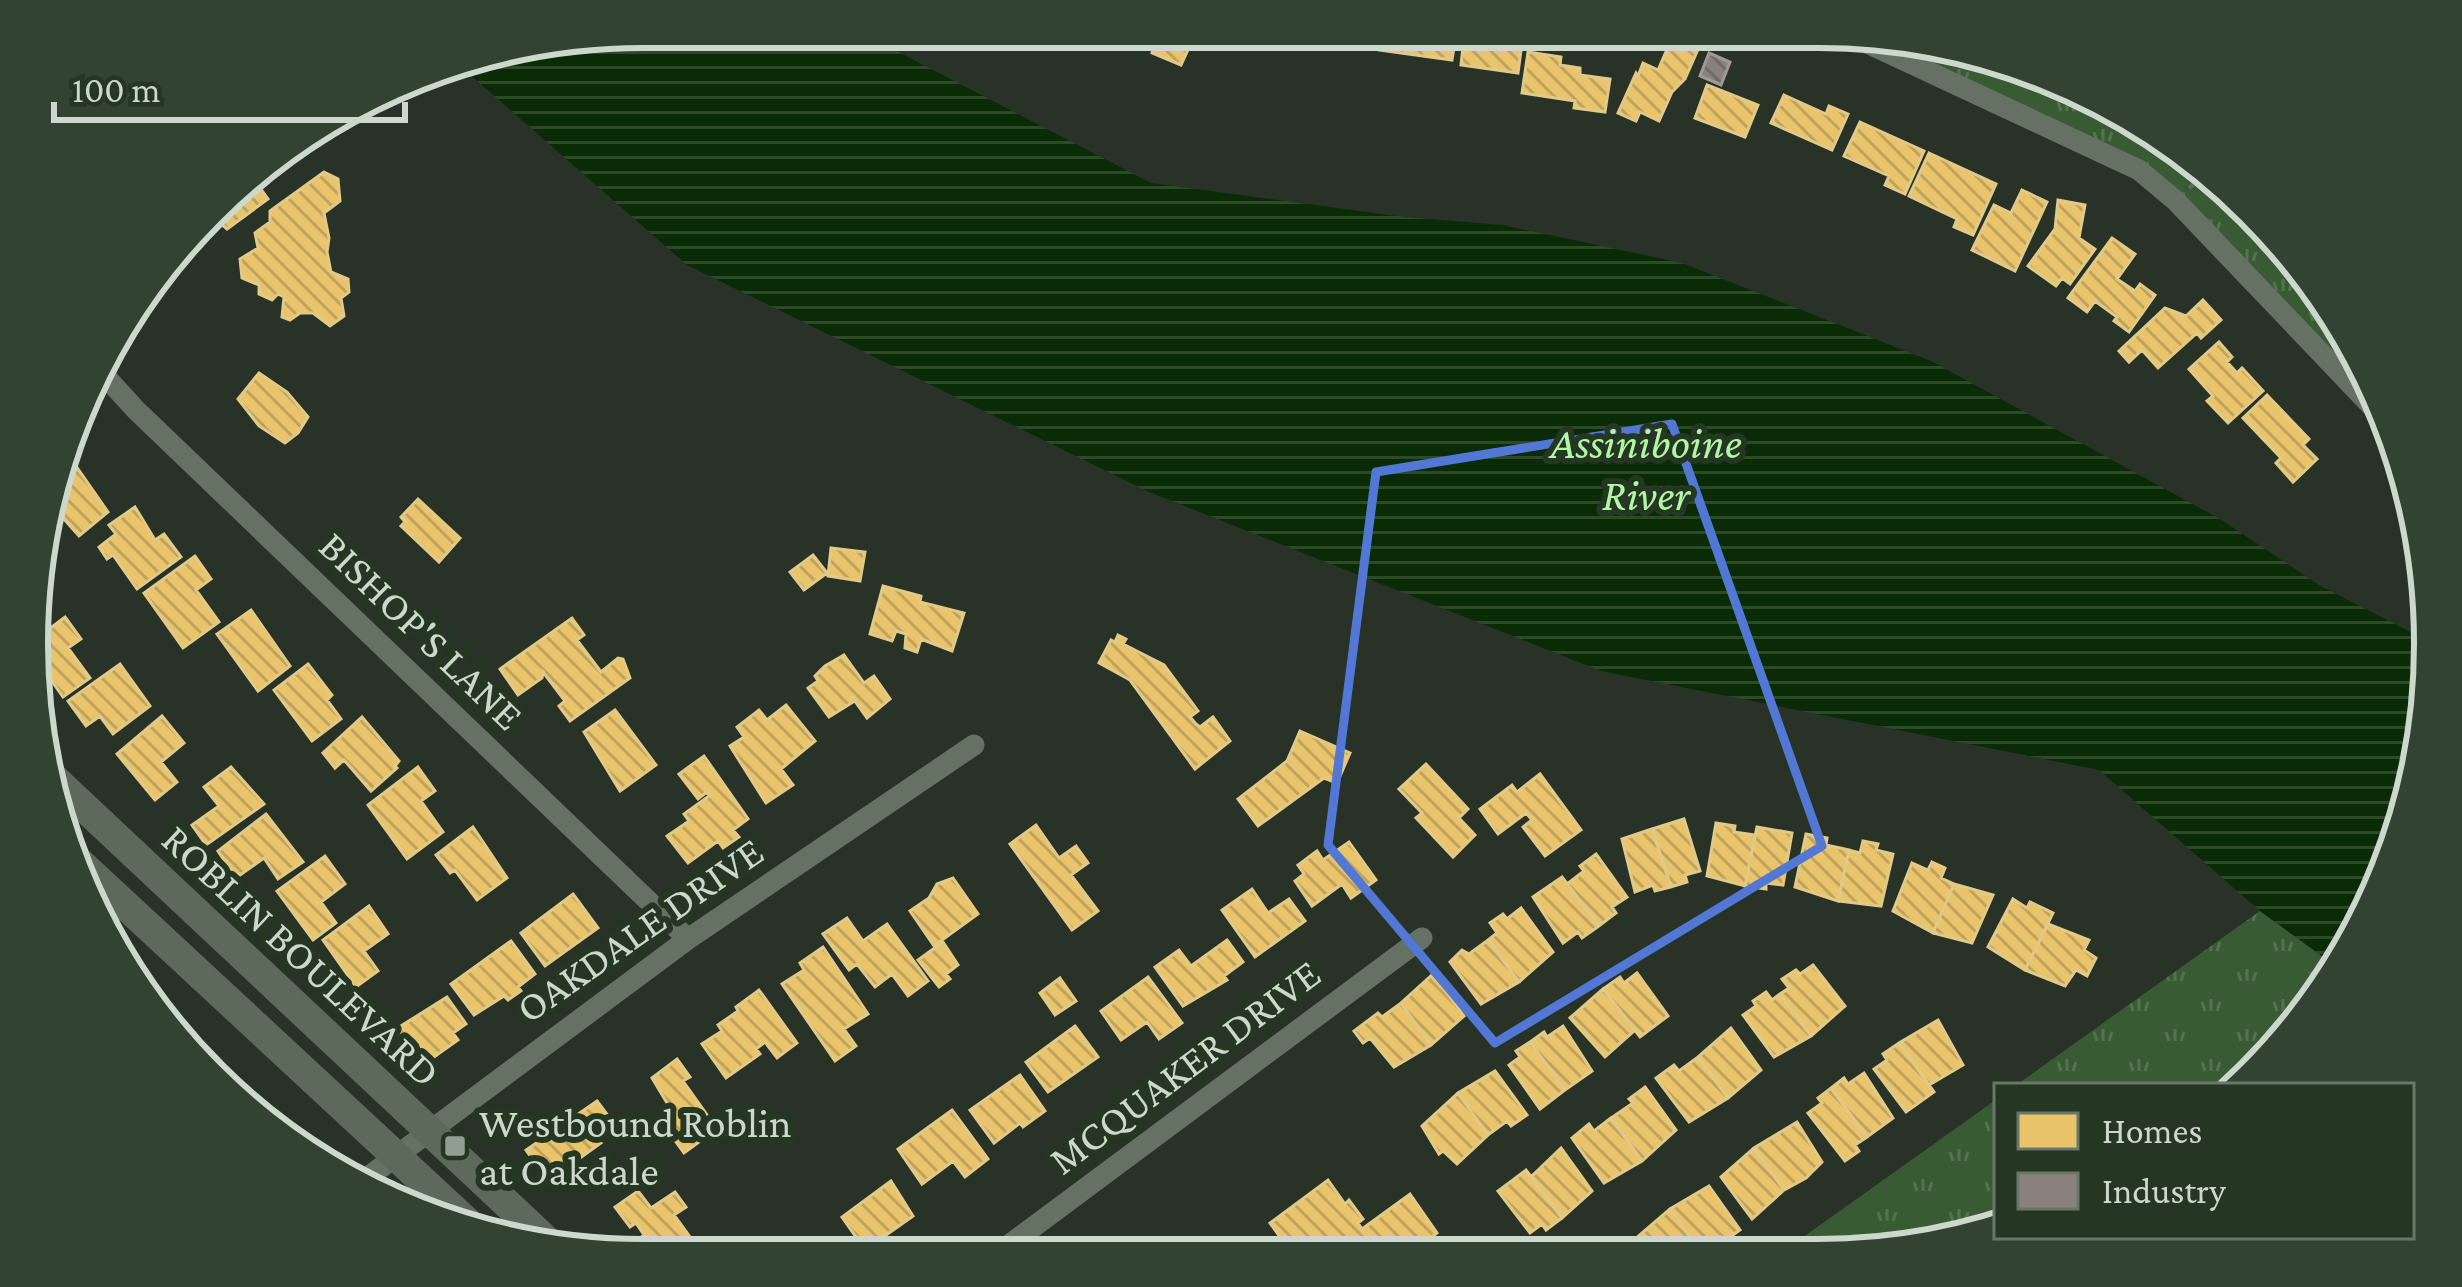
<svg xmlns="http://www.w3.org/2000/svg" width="2462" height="1287" font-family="'Crimson Pro',serif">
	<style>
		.park { fill: url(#park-tufts) }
		.water { fill: url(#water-rules) }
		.homes { fill: url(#homes-back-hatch); stroke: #e1ca87; stroke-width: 3 }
		.industry { fill: url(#industry-back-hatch); stroke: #9e9b94; stroke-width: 3 }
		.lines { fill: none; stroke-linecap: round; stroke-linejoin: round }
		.path { stroke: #5f695e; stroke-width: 4.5; stroke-dasharray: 6 6; stroke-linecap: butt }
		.street { stroke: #657163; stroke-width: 21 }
		.secondary { stroke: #5d695a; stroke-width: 30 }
		.marked { fill: none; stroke: #5277d4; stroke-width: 9; stroke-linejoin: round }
		.poi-dot { fill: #939e92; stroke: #253623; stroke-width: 4.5 }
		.labels { text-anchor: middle; stroke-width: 12; stroke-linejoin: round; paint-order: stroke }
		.street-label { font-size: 42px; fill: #cdd8cc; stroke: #253623 }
		.poi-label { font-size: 42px; fill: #cdd8cc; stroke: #253623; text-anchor: start }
		.water-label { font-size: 45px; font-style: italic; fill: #b1f7a6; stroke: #253623 }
		.rim { fill: none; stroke: #cdd8cc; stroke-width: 6 }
	</style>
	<defs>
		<pattern id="park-tufts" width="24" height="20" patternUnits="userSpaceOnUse" patternTransform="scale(3)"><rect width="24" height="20" fill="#385b33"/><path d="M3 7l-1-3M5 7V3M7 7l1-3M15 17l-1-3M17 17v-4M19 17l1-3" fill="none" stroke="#54724f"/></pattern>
		<pattern id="water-rules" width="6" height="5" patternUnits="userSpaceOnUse" patternTransform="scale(3)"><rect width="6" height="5" fill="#092b05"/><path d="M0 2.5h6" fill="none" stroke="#2c4928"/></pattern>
		<pattern id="homes-back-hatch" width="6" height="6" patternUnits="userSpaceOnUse" patternTransform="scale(3)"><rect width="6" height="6" fill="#e9c46a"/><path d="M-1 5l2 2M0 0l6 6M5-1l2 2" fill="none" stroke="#bea35f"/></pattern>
		<pattern id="industry-back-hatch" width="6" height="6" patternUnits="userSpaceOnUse" patternTransform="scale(3)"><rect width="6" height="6" fill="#8a817c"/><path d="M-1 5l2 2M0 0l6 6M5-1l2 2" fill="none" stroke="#6f6b66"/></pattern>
	</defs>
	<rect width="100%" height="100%" fill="#283227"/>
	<path class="park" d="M1858,28l234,63 190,147 104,180 -210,-217z
		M2260,911l77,56 -55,82 -39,37h-228z
		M1997,1099v129l-97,27h-122z"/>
	<path class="water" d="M644,27h206l301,156 253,34 99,8 179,38 249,98 289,158 99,66 109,56 6,44 -63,232 -34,50 -77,-56 -161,-141 -498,-99 -452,-179 -462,-227 -235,-206z"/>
	<path class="homes" d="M1137,28h61l-17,37 -29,-12 2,-6 -17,-10 3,-8z
		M1382,28h75l-5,32 -73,-10z
		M1491,28h33l-6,45 -57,-8 3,-28 26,4z
		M1681,28l22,10 -18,41 -13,13 -13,29 -19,-9 -4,9 -18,-8 18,-40 2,3 5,-13 15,7 14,-32 4,3z
		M1528,52l33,5 -1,8 20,3v7l30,4 -5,33 -31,-4 1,-7 -53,-8z
		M1707,85l51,20 -13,32 -50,-19z
		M1784,95l42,19 3,-8 19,8 -16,36 -61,-27z
		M1860,122l64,29 -19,43 -20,-9 4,-9 -45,-20z
		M1929,153l67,31 -23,51 -19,-8 3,-8 -48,-23z
		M324,172l14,7 2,22 -16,12 5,25 -2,14 4,20 17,7 1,13 -8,6 3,18 -14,10 -17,-13h-13l-10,7 -8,-3 2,-20 -6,-3 -6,6 -13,-6v-9l-17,-7 -2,-19 18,-11 -3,-15 15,-11v-11z
		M250,174l18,25 -41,30 -16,-14z
		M2022,190l25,12 -32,69 -43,-21 22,-45 17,8z
		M2058,200l27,5 -6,33 16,11 -25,35 -8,-6 -6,8 -28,-20 27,-37z
		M2112,238l23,16 -18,25 18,12 5,-7 15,11 -26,37 -15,-11 3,-4 -22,-16 -8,11 -19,-14z
		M2203,300l18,20 -20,18 -4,-5 -39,35 -16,-18 -13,12 -10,-11 46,-43 21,8z
		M2219,342l13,15 -5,5 10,11 5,-5 21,23 -35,32 -21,-22 6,-5 -24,-27z
		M259,373l28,19 21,25 -10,16 -13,10 -26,-17 -21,-27z
		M2267,395l42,44 -6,6 14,14 -24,23 -17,-19 5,-5 -38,-40z
		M76,466l32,46 -29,24 -33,-37 2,-13z
		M418,499l42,39 -21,24 -38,-36 4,-4 -4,-5z
		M135,507l20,33 9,-6 17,23 -44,32 -24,-34 -6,4 -8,-12 17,-13 -7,-9z
		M831,548l34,4 -5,29 -32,-5z
		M813,555l14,18 -23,17 -14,-18z
		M195,556l16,23 -15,11 23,32 -36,26 -39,-55z
		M883,586l38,10 -1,6 44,11 -12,38 -31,-12 -4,13 -12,-4 1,-14 -10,-3 -4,10 -22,-7z
		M251,610l39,56 -32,25 -41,-57z
		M65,617l16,22 -13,9 22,30 -27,19 -19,-27 -5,4 -8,-13 2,-20z
		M572,618l12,17 -7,5 24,32 17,-14 5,1 7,19 -60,43 -11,-15 6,-5 -22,-29 -1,6 -24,17 -18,-26z
		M1118,635l8,4 -3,5 41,21 34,46 -8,6 6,7 4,3 13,-10 17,24 -35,28 -65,-89 -31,-17 12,-23 4,2z
		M844,655l20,28 10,-7 16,23 -23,19 -15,-21 1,5 -24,15 -21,-29 10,-7 -3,-5 10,-10z
		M120,664l30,42 -37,28 -13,-18 -14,10 -18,-25z
		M308,664l24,31 -5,5 14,19 -29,22 -38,-51z
		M786,705l29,36 -34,28 12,16 -27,18 -36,-57 14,-9 -7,-10 22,-17 8,10z
		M615,710l41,55 -36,26 -36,-59z
		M162,716l22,27 -23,19 16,20 -22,18 -38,-46z
		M362,717l37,44 -4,5 2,2 -26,23 -27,-31 -9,8 -12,-15z
		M1300,731l50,22 -13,30 -13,-5 -66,48 -20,-27 49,-38z
		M704,756l44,63 -15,11 6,7 -16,11 -5,-7 -30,22 -21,-27 22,-15 -5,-7 25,-18 -2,-4 -9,7 -19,-25z
		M1426,764l42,45 -9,9 16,17 -22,22 -37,-39 6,-5 -23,-24z
		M231,767l33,37 -58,41 -14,-20 27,-19 -15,-19z
		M418,767l17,24 -14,10 22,31 -36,27 -39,-54z
		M1540,774l41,56 -36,26 -22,-29 9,-7 -6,-7 -28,21 -18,-25 32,-24 5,7z
		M266,814l37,48 -25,17 -14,-21 -28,20 -18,-27z
		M1684,819l16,52 -15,4 2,7 -16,5 -19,-58z
		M1716,823l19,3 -1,6 21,3 -10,51 -38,-10z
		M1036,825l23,33 17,-12 12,17 -17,12 27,36 -26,19 -62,-86z
		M473,827l34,51 -30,22 -22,-30 -5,3 -14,-18z
		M1757,827l35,6 -9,52 -17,-2v6l-21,-3z
		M1652,829l19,58 -16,4 -2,-6 -18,7 -13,-53z
		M1806,834l21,4 -1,7 23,5 -11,51 -43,-14z
		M1863,841l15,3 -2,6 17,4 -12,52 -43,-5 11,-51 11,3z
		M1349,842l27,38 -25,18 -9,-14 -30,22 -17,-25 9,-7 -6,-9 19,-14 6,9z
		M1596,854l31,43 -15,10 4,6 -17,13 -32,-42 17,-13 -4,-5z
		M325,856l20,28 -24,18 15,21 -23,17 -36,-49z
		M1932,862l13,6 -4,10 13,6 -21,49 -40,-22 19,-48 16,7z
		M1562,877l37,49 -17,12 -4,-6 -15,11 -30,-46z
		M953,878l25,36 -44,32 -24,-35 19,-13 8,-14z
		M1954,884l39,11 -21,48 -39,-10z
		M1252,889l16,24 21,-14 16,22 -50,36 -33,-47z
		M573,894l25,34 -53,38 -24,-33z
		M2013,899l14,9 3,-6 23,11 -28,57 -37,-23z
		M369,906l19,28 -24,17 14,20 -22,16 -33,-47z
		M1521,908l32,44 -34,30 -31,-42 9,-7 -7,-10 13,-9 4,5z
		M847,918l16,23 24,-17 41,57 -20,15 -16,-22 -17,13 -18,-23 -8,6 -26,-36z
		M2048,924l41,16 -5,10 12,8 -9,18 -11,-6 -11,16 -40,-16z
		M1227,940l16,22 -19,14 3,4 -44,26 -28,-39 24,-17 12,16z
		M1488,940l31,42 -38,22 -31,-42 12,-12 7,4z
		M511,941l24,33 -17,13 3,4 -13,9 -4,-4 -30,19 -23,-31z
		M943,942l15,23 -12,9 4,5 -11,8 -21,-27z
		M823,947l45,67 -24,15 12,17 -21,15 -53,-77 22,-14 -4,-7z
		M1813,965l32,41 -34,30 -31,-42 9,-6 -7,-9 14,-9 4,4z
		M1637,973l31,43 -28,21 -37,-48 17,-12 4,6z
		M1433,974l31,42 -33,29 -30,-42z
		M1148,977l34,46 -23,16 -12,-17 -26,18 -20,-29z
		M1060,978l16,23 -21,14 -15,-22z
		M1603,989l32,41 -30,27 -35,-39z
		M759,990l38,53 -20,15 -12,-16 -9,7 4,5 -34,24 -24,-34 20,-13 -4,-6 20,-14 -2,-4z
		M1766,992l6,8 8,-6 31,42 -37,21 -31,-42 13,-9 -3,-5z
		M447,997l19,27 -13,9 5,7 -38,27 -27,-36z
		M1401,1003l30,42 -37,22 -24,-29 -7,5 -9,-12 24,-18 4,4z
		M1938,1020l25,45 -34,20 -30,-42z
		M1075,1026l23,31 -50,35 -22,-30z
		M1563,1026l29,45 -27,19 -35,-48 14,-10 3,5z
		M1731,1028l30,42 -33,28 -30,-41z
		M1530,1042l35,48 -25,19 -31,-44 11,-8 -4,-6z
		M1899,1043l35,49 -28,20 -32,-43 13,-9 -4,-6z
		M1698,1057l30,41 -39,24 -33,-44 18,-13 5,6z
		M677,1059l13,18 -7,4 34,48 -33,24 -26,-36 12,-9 -18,-30z
		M1495,1071l32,44 -16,11 -4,-5 -19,14 -30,-42z
		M1864,1073l29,45 -26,19 -36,-49 13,-10 4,6z
		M1020,1075l25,36 -22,16 -3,-4 -26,20 -24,-33z
		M1645,1087l31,43 -34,31 -31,-43 22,-15 -4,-4z
		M1831,1088l36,49 -12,8 4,6 -14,10 -37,-48 14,-10 -4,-5z
		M1458,1093l30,42 -31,29 -14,-13 -4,3 -17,-28z
		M597,1101l18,24 -18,13 4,5 -53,38 -22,-31z
		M952,1110l36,49 -23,18 -12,-16 -31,23 -24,-35z
		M1611,1118l31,43 -38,22 -32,-45 17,-14 5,7z
		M1797,1122l25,40 -16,16 -22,12 -30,-42z
		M1561,1148l31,43 -30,27 -31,-41z
		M1754,1148l30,42 -32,29 -31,-42z
		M1526,1170l36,48 -16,12 -4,-6 -12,9 -32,-42z
		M1328,1180l17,24 4,-4 14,19 -5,4 4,6 48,-35 27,39 -18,14 -8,4 -5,-7 -16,12h-61l-13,-15 -22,16 -24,-34z
		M891,1181l22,35 -48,34 -23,-33z
		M1709,1186l31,44 -17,12 -3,-5 -20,14 -30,-42z
		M638,1191l13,17 24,-16 11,15 -12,8 16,22 -29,22h-9l-13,-20 5,-4 -8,-12 -6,4 -15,-20z
		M1670,1209l30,42 -6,4h-48l-11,-16z
		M705,1239l14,19h-41z"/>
	<path class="industry" d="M1709,53l21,9 -9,23 -21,-9z"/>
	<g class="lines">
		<path class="path" d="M2189,188l14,-11"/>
		<path class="street" d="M1835,28l304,142 37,31 207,217
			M104,375l32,35 552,529
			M356,1186l332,-247 286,-194
			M993,1257l429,-319"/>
		<path class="secondary" d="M50,775l500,469
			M67,851l400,371"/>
	</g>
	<path class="marked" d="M1672,424l150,422 -327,197 -167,-198 48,-373z"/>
	<rect class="poi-dot" x="443" y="1134" width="24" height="24" rx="6"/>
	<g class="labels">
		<g class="street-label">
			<text transform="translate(422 630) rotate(44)" y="15">BISHOP'S LANE</text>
			<text transform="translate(639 929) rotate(-35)" y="15">OAKDALE DRIVE</text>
			<text transform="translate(302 955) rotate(43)" y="15">ROBLIN BOULEVARD</text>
			<text transform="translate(1184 1066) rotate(-37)" y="15">MCQUAKER DRIVE</text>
		</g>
		<g class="poi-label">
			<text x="479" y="1137">Westbound Roblin<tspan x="479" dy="48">at Oakdale</tspan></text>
		</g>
		<g class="water-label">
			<text x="1646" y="458">Assiniboine<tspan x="1646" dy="52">River</tspan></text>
		</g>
	</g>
	<path d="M0 0H2462V1287H0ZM643 48H1819A595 595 0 0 1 2414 643V644A595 595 0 0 1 1819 1239H643A595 595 0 0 1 48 644V643A595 595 0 0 1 643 48Z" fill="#324331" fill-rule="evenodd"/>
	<path class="rim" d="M643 48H1819A595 595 0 0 1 2414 643V644A595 595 0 0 1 1819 1239H643A595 595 0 0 1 48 644V643A595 595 0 0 1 643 48Z"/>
	<rect x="1994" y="1083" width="420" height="156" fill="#253623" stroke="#687767" stroke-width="3"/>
	<rect x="2018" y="1113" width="60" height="36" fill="#e9c46a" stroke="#687767" stroke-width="3"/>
	<text x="2102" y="1143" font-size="36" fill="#cdd8cc">Homes</text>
	<rect x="2018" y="1173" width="60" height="36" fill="#8a817c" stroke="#687767" stroke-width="3"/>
	<text x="2102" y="1203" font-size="36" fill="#cdd8cc">Industry</text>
	<path d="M54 102v18h351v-18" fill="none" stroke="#cdd8cc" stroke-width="6"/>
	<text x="72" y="102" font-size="36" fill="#cdd8cc" stroke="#253623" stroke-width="9" paint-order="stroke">100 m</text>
</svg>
